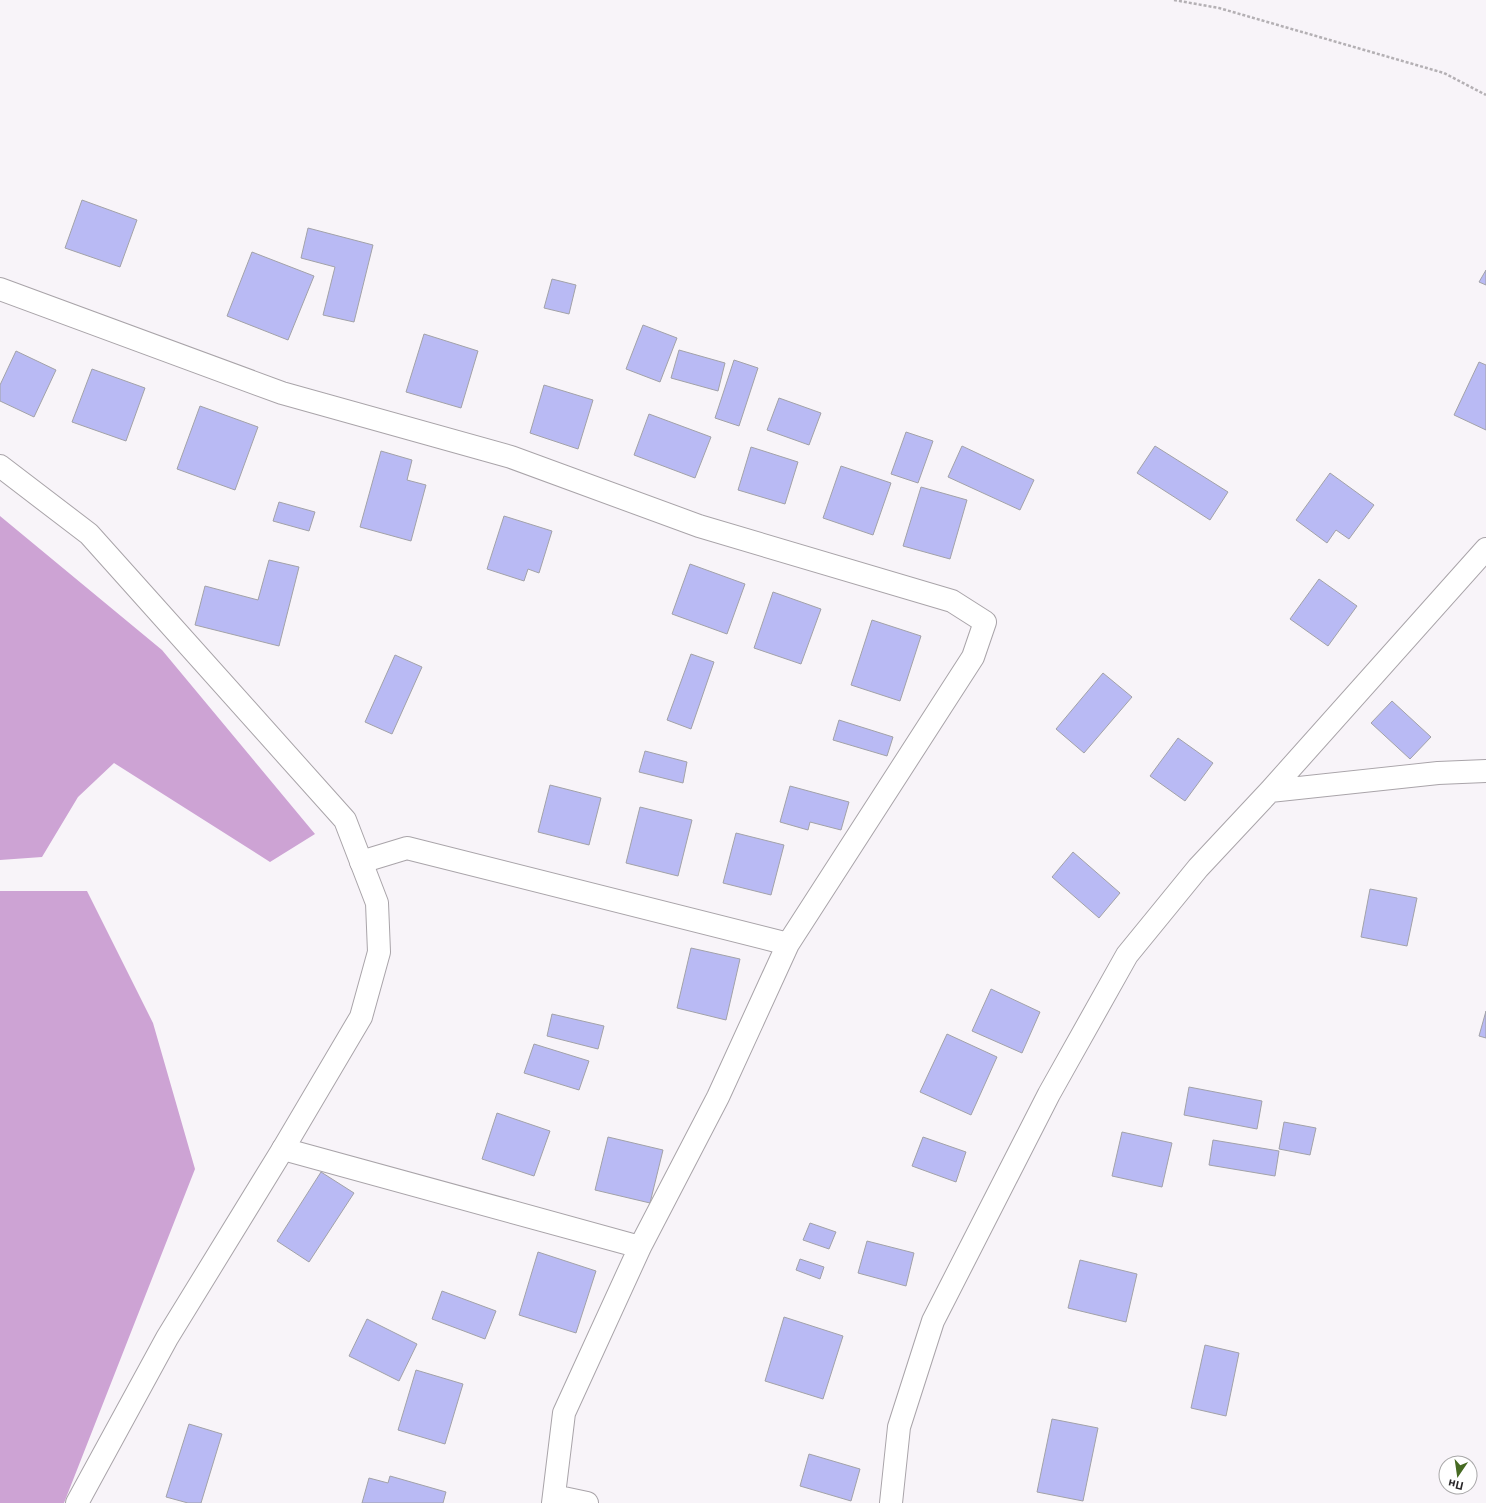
<svg xmlns="http://www.w3.org/2000/svg" width="1486" height="1503" font-family="'Open Sans',sans-serif">
	<style>
		.forest { fill: #cda3d4 }
		.building { fill: #b9baf4; stroke: #a2a2a8 }
		.lines { fill: none; stroke-linecap: round; stroke-linejoin: round }
		.minor-casing { stroke: #a9a4a9; stroke-width: 24 }
		.tertiary-casing { stroke: #a9a4a9; stroke-width: 24 }
		.path { stroke: #b4b0b4; stroke-width: 2.5; stroke-dasharray: 3 2; stroke-linecap: butt }
		.minor { stroke: #fff; stroke-width: 22 }
		.tertiary { stroke: #fff; stroke-width: 22 }
	</style>
	<rect width="100%" height="100%" fill="#f8f4f9"/>
	<path class="forest" d="M0,516l162,134 153,184 -45,28 -156,-99 -36,34 -36,60 -42,3z
		M0,891h87l66,132 42,146 -131,334h-64z"/>
	<path class="building" d="M82,200l55,20 -17,47 -55,-19z
		M308,228l65,17 -19,77 -31,-7 12,-48 -34,-9z
		M252,252l62,24 -26,64 -61,-24z
		M1486,270v15l-7,-3z
		M552,279l24,6 -7,29 -25,-6z
		M643,325l34,13 -17,44 -34,-13z
		M424,334l54,17 -17,57 -55,-16z
		M679,350l46,13 -7,28 -47,-13z
		M16,351l40,19 -22,47 -34,-16v-16z
		M734,360l24,8 -19,58 -24,-8z
		M1479,362l7,3v65l-32,-15z
		M92,369l53,19 -19,53 -54,-19z
		M544,385l49,15 -15,49 -48,-16z
		M779,398l42,15 -12,32 -42,-15z
		M200,406l58,21 -23,63 -58,-21z
		M649,414l62,23 -16,41 -61,-23z
		M906,432l27,9 -15,42 -27,-9z
		M962,446l72,34 -14,30 -72,-33z
		M1155,446l73,46 -18,28 -73,-47z
		M751,447l47,15 -13,42 -47,-14z
		M381,451l31,9 -5,20 19,5 -15,56 -51,-14z
		M841,466l50,17 -18,52 -50,-17z
		M1330,473l44,32 -25,34 -13,-9 -9,13 -31,-23z
		M921,487l46,13 -17,59 -47,-13z
		M279,502l36,10 -6,19 -36,-10z
		M504,516l48,15 -13,42 -11,-4 -4,12 -37,-12z
		M269,560l30,7 -20,79 -84,-21 10,-39 53,14z
		M690,564l55,20 -18,50 -55,-20z
		M1319,579l38,27 -29,40 -38,-27z
		M773,592l48,17 -20,55 -47,-16z
		M872,620l49,16 -21,65 -49,-16z
		M691,654l23,8 -23,67 -24,-9z
		M395,655l27,12 -30,67 -27,-12z
		M1103,673l29,24 -48,56 -28,-24z
		M1392,701l39,36 -21,22 -39,-36z
		M839,720l54,17 -6,19 -54,-16z
		M1178,738l35,25 -28,38 -35,-25z
		M645,751l42,11 -4,21 -44,-11z
		M550,785l51,13 -12,47 -51,-13z
		M790,786l59,16 -8,28 -31,-8 -2,8 -28,-8z
		M640,807l52,13 -14,56 -52,-13z
		M736,833l48,12 -13,50 -48,-12z
		M1073,852l47,41 -21,25 -47,-41z
		M1370,889l47,9 -10,48 -46,-9z
		M691,948l49,11 -14,61 -49,-12z
		M991,989l49,23 -18,41 -50,-22z
		M1486,1011v27l-7,-2z
		M552,1014l52,12 -6,23 -51,-13z
		M947,1034l50,23 -26,58 -51,-23z
		M534,1044l55,17 -10,29 -55,-17z
		M1189,1087l73,14 -5,28 -73,-14z
		M497,1113l53,18 -16,45 -52,-17z
		M1284,1122l32,6 -6,27 -31,-6z
		M1122,1132l50,11 -10,44 -50,-11z
		M608,1137l55,13 -13,53 -55,-13z
		M923,1137l43,15 -10,30 -44,-16z
		M1213,1140l66,11 -4,25 -66,-11z
		M321,1172l33,21 -45,69 -32,-21z
		M810,1223l26,9 -7,17 -26,-9z
		M867,1241l47,12 -8,33 -48,-13z
		M538,1252l58,19 -20,62 -57,-18z
		M800,1259l24,8 -4,12 -24,-9z
		M1080,1260l57,14 -11,48 -58,-14z
		M442,1291l54,20 -11,28 -53,-20z
		M784,1317l59,19 -20,63 -58,-18z
		M367,1319l50,25 -18,37 -50,-25z
		M1205,1345l34,8 -13,63 -35,-8z
		M416,1370l47,14 -18,60 -47,-14z
		M1052,1419l46,9 -15,73 -46,-9z
		M189,1424l33,10 -21,69h-13l-22,-6z
		M809,1454l51,15 -9,32 -51,-15z
		M390,1476l56,16 -3,11h-81l7,-25 19,5z"/>
	<g class="lines">
		<g class="minor-casing">
			<path id="minor" d="M0,289l282,104 229,64 188,69 253,75 33,21 -12,35 -185,287 -70,153 -78,150 -76,166 -11,90
				M1270,791l168,-18 48,-2
				M361,862l46,-14 381,96
				M283,1149l357,98
				M554,1496l33,7
				M891,1503l8,-76 34,-106 116,-227 78,-139 71,-87 72,-77 216,-242"/>
		</g>
		<g class="tertiary-casing">
			<path id="tertiary" d="M0,466l89,68 256,286 32,83 2,49 -18,65 -78,132 -116,189 -90,165"/>
		</g>
		<path class="path" d="M1174,0l45,8 225,65 42,22"/>
		<use href="#minor" class="minor"/>
		<use href="#tertiary" class="tertiary"/>
	</g>
	<g transform="translate(1458 1475) rotate(193)"><circle r="19" fill="#ffffff" stroke="#a9a8a9"/>
	<path d="M0-3L7 15L0 10L-7 15Z" fill="#466a22"/>
	<text y="-6" font-size="11" font-weight="bold" text-anchor="middle" fill="#282628">Пн</text>
	</g>
</svg>
